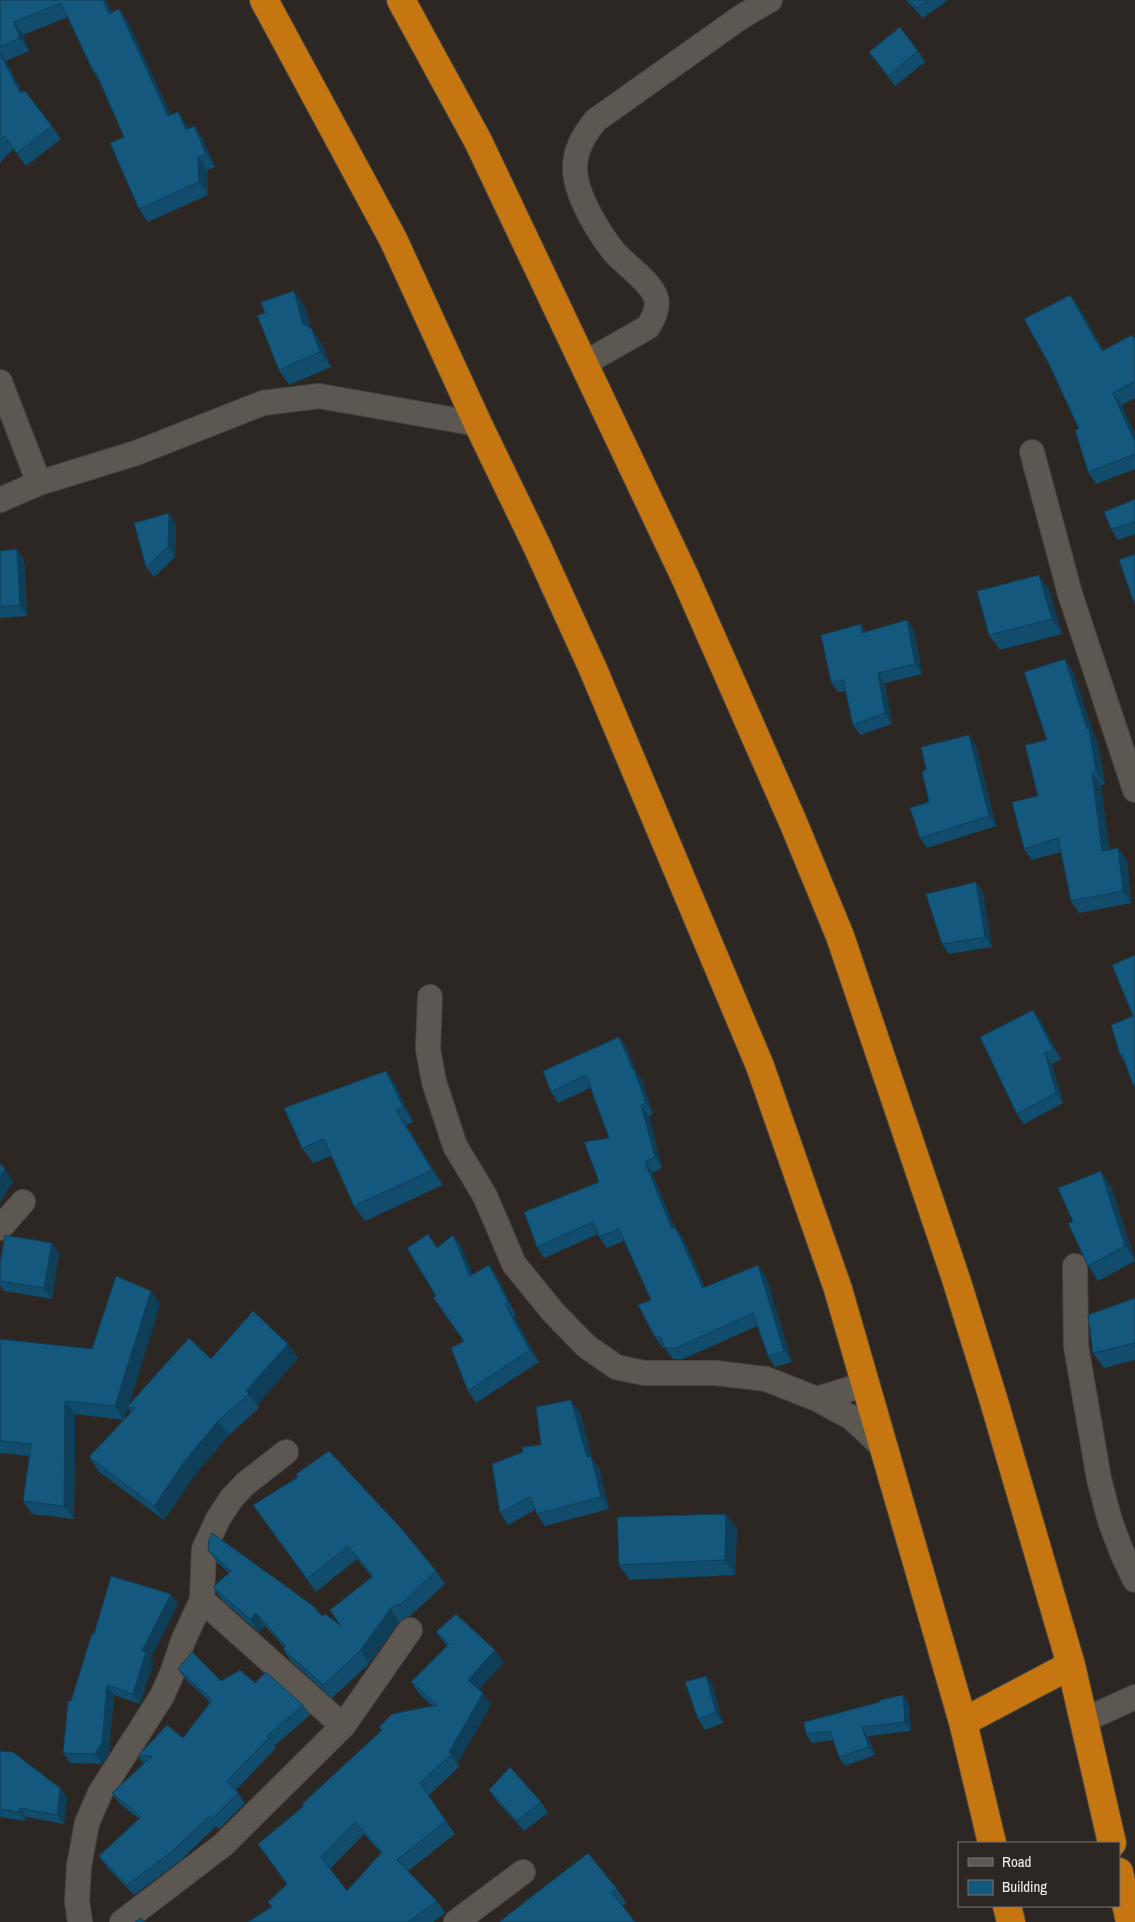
<svg xmlns="http://www.w3.org/2000/svg" width="1135" height="1922" font-family="'Archivo Narrow',sans-serif">
	<style>
		.lines { fill: none; stroke-linecap: round; stroke-linejoin: round }
		.street-casing { stroke: #494642; stroke-width: 26 }
		.highway-casing { stroke: #494642; stroke-width: 30 }
		.street { stroke: #5d5752; stroke-width: 24 }
		.highway { stroke: #c57610; stroke-width: 28 }
		.wall { fill: #114c6c; fill-rule: evenodd }
		.shaded-wall { fill: #0e3e58 }
		.building { fill: #14587e; stroke: #0e3e58; fill-rule: evenodd }
	</style>
	<rect width="100%" height="100%" fill="#2c2723"/>
	<g class="lines">
		<g class="street-casing">
			<path id="street" d="M585,363l63,-36c5,-8 11,-19 8,-29 -5,-16 -29,-32 -41,-45 -10,-12 -18,-25 -25,-38 -20,-37 -22,-62 6,-95l145,-103 29,-17
				M0,382l39,101
				M1032,452l38,142 65,196
				M0,500l39,-17 97,-30 127,-50 56,-7 159,28
				M430,997l-2,52 6,33 21,64 30,50 29,68 39,48 33,34 30,21 28,6h72l50,6 51,20 35,19 33,31
				M0,1228l23,-26
				M1075,1266l1,80 23,133 11,42 13,34 12,25
				M817,1399l49,-15
				M202,1600l141,126
				M1085,1720l50,-23
				M80,1922l-3,-21 2,-35 8,-43 13,-30 62,-97 11,-25 10,-30 19,-41 2,-51 14,-30 13,-20 14,-15 41,-32
				M122,1922l101,-77 120,-119 67,-96
				M456,1922l67,-50"/>
		</g>
		<g class="highway-casing">
			<path id="highway" d="M264,0l129,239 85,185 58,120 57,125 167,397 78,223 125,433 29,121
				M401,0l77,141 207,436 108,245 47,114 116,343 37,119 78,267 41,178
				M963,1722l108,-57
				M1119,1872l11,50
				M1007,1906l4,16"/>
		</g>
		<use href="#street" class="street"/>
		<use href="#highway" class="highway"/>
	</g>
	<path class="wall" d="M0,0h106l6,12 7,-3 9,13 43,93 7,-3 10,16 6,-2 9,13 12,28 -8,3 1,25 -60,27 -9,-13 -15,-72 -25,-56 -5,-8 -26,-56 -45,18 6,16 -23,10 16,31 30,34 9,13 -35,27 -13,-17 -13,14z
		M906,0h42l-25,18z
		M918,51l7,11 -30,24 -26,-34z
		M1070,295l9,12 24,43 29,-15 3,3v60l-13,7 13,30v34l-39,15 -8,-12 -9,-43z
		M305,306l6,23 11,15 9,23 -42,18 -10,-15 -14,-57z
		M1135,499v35l-17,6 -7,-11z
		M176,523l-1,34 -21,20 -8,-10z
		M17,549l7,11 3,56 -27,2v-67z
		M1049,590l13,44 -62,16 -11,-15z
		M914,630l8,44 -37,9 7,41 -32,11 -7,-10 -8,-34 -7,1 -7,-10 35,-50z
		M1073,671l21,64 3,5 8,44 -4,1 8,65 9,-2 9,12 4,43 -52,10 -8,-12 -10,-49 -29,8 -8,-11 14,-53 9,-56z
		M976,745l20,81 -69,22 -7,-10 9,-36z
		M983,892l9,55 -43,7 -7,-10z
		M1135,955v132l-2,-2 -8,-22 -5,-8 13,-39z
		M1040,1020l21,39 -9,5 11,39 -39,21 -7,-10z
		M619,1037l8,11 10,26 5,6 11,34 -4,2 13,52 -10,5 23,55 8,10 22,49 61,-11 26,86 -17,5 -7,-11 -11,-30 -74,33h-10l-8,-11h-2l-8,-11 -4,-37 -27,-59 -17,7 -8,-11 -1,-3 -54,24 -7,-11 62,-65 10,-44 -19,-50 -32,15 -7,-11z
		M386,1071l10,15 17,36 -7,3 37,60 -78,36 -11,-15 -23,-50 -18,7 -11,-15z
		M1111,1186l24,75 -37,20 -10,-15 -15,-44z
		M453,1235l9,13 11,27 25,3 18,37 -2,1 25,46 -63,41 -8,-12 -4,-50 -28,-45 2,-49z
		M52,1243l7,10 -7,46 -48,-8 -4,-6v-22z
		M151,1291l9,13 -31,101 82,-46 77,-15 10,14 -41,47 2,3 -30,27 -35,41 -30,44 -65,-48 -10,-15 35,-37 -49,-6 -1,105 -42,-5 -9,-13 7,-45 -30,-3v-114l92,10zM128,1408l3,4 -7,8z
		M1135,1298v62l-31,8 -11,-15z
		M580,1412l12,46 7,10 10,41 -64,17 -8,-12 -2,-4 -27,15 -8,-12 41,-68z
		M726,1514l11,15 -2,46 -105,5 -11,-15z
		M262,1517l174,54 9,13 -35,32 -6,2 -5,4 -30,42 -37,34 -40,-36 -9,-13 2,-1 -20,-22 -6,6 -37,-32 -9,-13 16,-14 -12,-11 -9,-12 114,66 19,9 31,-48 -15,-18 -41,33z
		M171,1594l7,10 -28,55 3,4 -13,41 -26,-9 -5,58 -7,11 -32,-1 -7,-10 8,-52 23,-67z
		M436,1632l68,30 -25,27 12,16 -34,59 2,3 -31,29 27,38 -47,37 29,30 8,12 -12,9h-185l23,-15 -3,-5 19,-18 -29,-40 45,-38 79,-75 -3,-4 54,-21 -13,-11 -9,-13 36,-36zM364,1834l17,19 -34,38 -17,-22z
		M178,1669l43,12 34,2 48,22 7,10 -36,31 2,2 -40,42 9,13 -26,26 -3,-3 -36,35 -46,34 -28,-29 -7,-10 40,-37 -20,-16 -7,-10 32,-29 -6,-8 45,-18 27,-36 -25,-23z
		M706,1676l7,10 10,37 -18,7 -7,-11z
		M903,1695l6,9 2,27 -43,5 7,19 -30,11 -6,-9 -6,-17 -21,3 -6,-9 74,-32z
		M0,1751l67,46 -3,27 -38,-7 -1,4 -25,-4z
		M489,1790l52,12 7,11 -24,18 -28,-31z
		M617,1889l9,14 -3,3 -124,16z"/>
	<path class="shaded-wall" d="M103,0h3l12,27 -9,-13z
		M119,9l9,13 49,107 -9,-13z
		M14,22l9,13 6,16 -9,-13z
		M0,52l6,9 23,45 -9,-13 -20,-40z
		M178,112l9,13 8,18 -9,-13z
		M194,126l9,13 12,28 -9,-13z
		M198,157l9,13 1,25 -9,-13z
		M294,291l11,15 9,33 -11,-15z
		M1070,295l9,12 31,56 -8,-12z
		M312,329l10,15 9,23 -11,-15z
		M1113,393l9,12 13,30v7z
		M169,513l7,10 -1,34 -7,-10z
		M17,549l7,11 3,56 -7,-11z
		M1039,575l10,15 13,44 -10,-15z
		M907,620l7,10 8,44 -7,-10z
		M861,624l7,10 -6,-1z
		M1065,659l8,12 21,64 3,5 8,44 -9,-12 -9,-43z
		M878,673l7,10 7,41 -7,-11z
		M969,735l7,10 20,81 -7,-10z
		M1092,773l9,12 10,78 -9,-12z
		M1118,848l9,12 4,43 -8,-12z
		M976,882l7,10 9,55 -7,-10z
		M1033,1010l7,10 21,39 -8,-10z
		M619,1037l8,11 10,26 5,6 11,34 -7,-11z
		M1045,1053l7,11 11,39 -7,-10z
		M386,1071l10,15 17,36 -10,-15z
		M641,1105l8,11 13,52 -7,-11z
		M396,1110l10,15 37,60 -11,-15z
		M645,1162l7,11 28,67 -8,-11z
		M5,1169l8,12 -13,22v-26z
		M1101,1171l10,15 24,74 -10,-14z
		M675,1227l8,11 27,61 -7,-11z
		M453,1235l9,13 17,41 -9,-13z
		M52,1243l7,10 -7,46 -8,-11z
		M489,1265l9,13 18,37 -8,-13z
		M758,1265l8,11 26,86 -8,-11z
		M151,1291l9,13 -32,103h-1l1,1 -4,12 -9,-14z
		M505,1304l9,12 25,46 -9,-12z
		M288,1344l10,14 -41,47 -11,-14z
		M571,1400l9,12 12,46 7,10 10,41 -8,-12 -14,-40z
		M65,1401l10,13 -1,105 -10,-13z
		M218,1421l11,14 -35,41 -30,44 -10,-14 30,-44z
		M726,1514l11,15 -2,46 -10,-15z
		M171,1594l7,10 -28,55 3,4 -13,41 -7,-10 9,-43z
		M390,1609l9,13 -30,42 -9,-13z
		M256,1613l9,13 -6,6 -9,-13z
		M495,1650l9,12 -27,30 -9,-12z
		M706,1676l7,10 10,37 -7,-11z
		M107,1685l7,10 -5,58 -7,11 -7,-10z
		M483,1693l8,12 -34,59 -8,-12z
		M903,1695l6,9 2,27 -6,-9z
		M862,1727l6,9 7,19 -6,-8z
		M60,1788l7,9 -3,27 -7,-9z
		M20,1808l6,9 -1,4 -6,-9z"/>
	<path class="building" d="M0,0h103l6,14 10,-5 49,107 10,-4 8,18 8,-4 12,28 -8,3 1,25 -60,27 -29,-66 14,-6 -28,-65 -2,1 -33,-70 -47,19 6,16 -20,9z
		M909,0h18l-11,8z
		M900,27l18,24 -30,25 -19,-24z
		M0,53l20,40 5,-2 27,35 -35,27 -13,-17 -4,4z
		M294,291l9,33 9,5 8,23 -41,18 -22,-55 8,-2 -4,-11z
		M1070,295l32,56 30,-16 3,5v41l-22,12 22,49v12l-47,18 -13,-42 4,-1 -30,-65 -25,-45z
		M1135,499v23l-24,7 -7,-17z
		M169,513l-1,34 -22,20 -12,-44z
		M17,549l3,56 -20,2v-56z
		M1135,554v49h-1l-15,-43z
		M1039,575l13,44 -63,16 -12,-44z
		M907,620l8,44 -37,9 7,40 -32,12 -10,-45 -12,2 -10,-47 40,-11 1,9z
		M1065,659l22,70 2,-1 7,44 -4,1 10,78 16,-3 5,43 -52,10 -13,-63 -34,11 -12,-47 26,-6 -13,-51 22,-5 -23,-68z
		M969,735l20,81 -69,22 -10,-30 19,-6 -7,-30 4,-3 -5,-22z
		M976,882l9,55 -43,7 -16,-50z
		M1135,955v129l-2,1 -11,-31 -2,1 -9,-30 22,-9 -21,-51z
		M1033,1010l20,39 -8,4 11,40 -39,21 -37,-77z
		M619,1037l14,33 1,-1 12,34 -5,2 14,52 -10,5 27,67 3,-2 28,61 55,-23 26,86 -16,5 -15,-43 -77,35h-11l-4,-11h-6l-17,-32 13,-5 -32,-71 -20,8 -6,-15 -56,25 -13,-35 75,-30 -15,-40 25,-4 -23,-63 -35,17 -8,-21z
		M386,1071l17,36 -7,3 36,60 -78,36 -30,-67 -22,9 -18,-40z
		M0,1163l5,6 -5,8z
		M1101,1171l24,75 -37,20 -20,-43 5,-1 -15,-34z
		M428,1234l9,14 16,-13 17,41 19,-11 19,37 -3,2 25,46 -62,41 -17,-43 13,-7 -31,-44 3,-1 -29,-48z
		M5,1235l47,8 -8,45 -44,-7v-18z
		M116,1276l35,15 -36,115 -50,-5 -1,105 -41,-5 8,-57 -31,-3v-102l92,10z
		M1135,1298v45l-42,10 -5,-38z
		M253,1311l35,33 -42,47 3,3 -31,27 -34,41 -30,44 -65,-49 46,-49 -8,-1 62,-69 22,21z
		M571,1400l16,57 4,-1 10,41 -64,17 -7,-17 -30,16 -8,-49 31,-12 -1,-5 19,-2 -5,-38z
		M329,1451l72,77 35,43 -35,33 -6,1 -5,4 -30,42 -37,34 -40,-36 3,-3 -30,-33 -6,6 -37,-32 18,-16 -23,-21 1,-10 3,-7 100,72 10,11 3,-2 16,12 -11,-16 43,-34 -25,-30 -41,33 -54,-74 45,-28 -2,-3z
		M726,1514l-1,46 -106,5 -2,-48z
		M111,1576l60,18 -29,57 4,1 -13,42 -26,-9 -5,58 -7,11 -32,-1 5,-52h3l21,-68 2,1z
		M456,1614l39,36 -27,30 15,13 -34,59 2,3 -31,28 26,38 -49,39 40,41 -29,21h-160l24,-15 -4,-5 19,-18 -29,-40 46,-38 -2,-2 80,-74 -3,-3 13,-13 45,-9 -26,-23 38,-38 -13,-12zM355,1822l27,30 -35,39 -26,-34z
		M192,1652l29,29 19,-11 15,13 11,-11 37,33 -36,31 2,2 -42,43 11,12 -26,26 -3,-3 -36,35 -46,34 -28,-29 42,-39 -29,-24 40,-37h-14l29,-31 16,13 29,-38 -34,-31z
		M706,1676l10,36 -18,7 -13,-37z
		M903,1695l2,27 -43,5 7,20 -30,10 -9,-26 -24,3 -2,-12 76,-20v-2z
		M0,1751l13,1 47,36 -3,27 -37,-7 -1,4 -19,-3z
		M510,1767l31,35 -24,19 -28,-31z
		M588,1853l29,36 -5,3 23,30h-136z
		M141,1918l3,4h-9z"/>
	<rect x="958" y="1842" width="162" height="65" fill="#2c2723" stroke="#7b7773"/>
	<rect x="968" y="1858" width="25" height="8" fill="#5d5752" stroke="#7b7773"/>
	<text x="1002" y="1867" font-size="15" fill="#f2efec">Road</text>
	<rect x="968" y="1880" width="25" height="15" fill="#14587e" stroke="#7b7773"/>
	<text x="1002" y="1892" font-size="15" fill="#f2efec">Building</text>
</svg>
